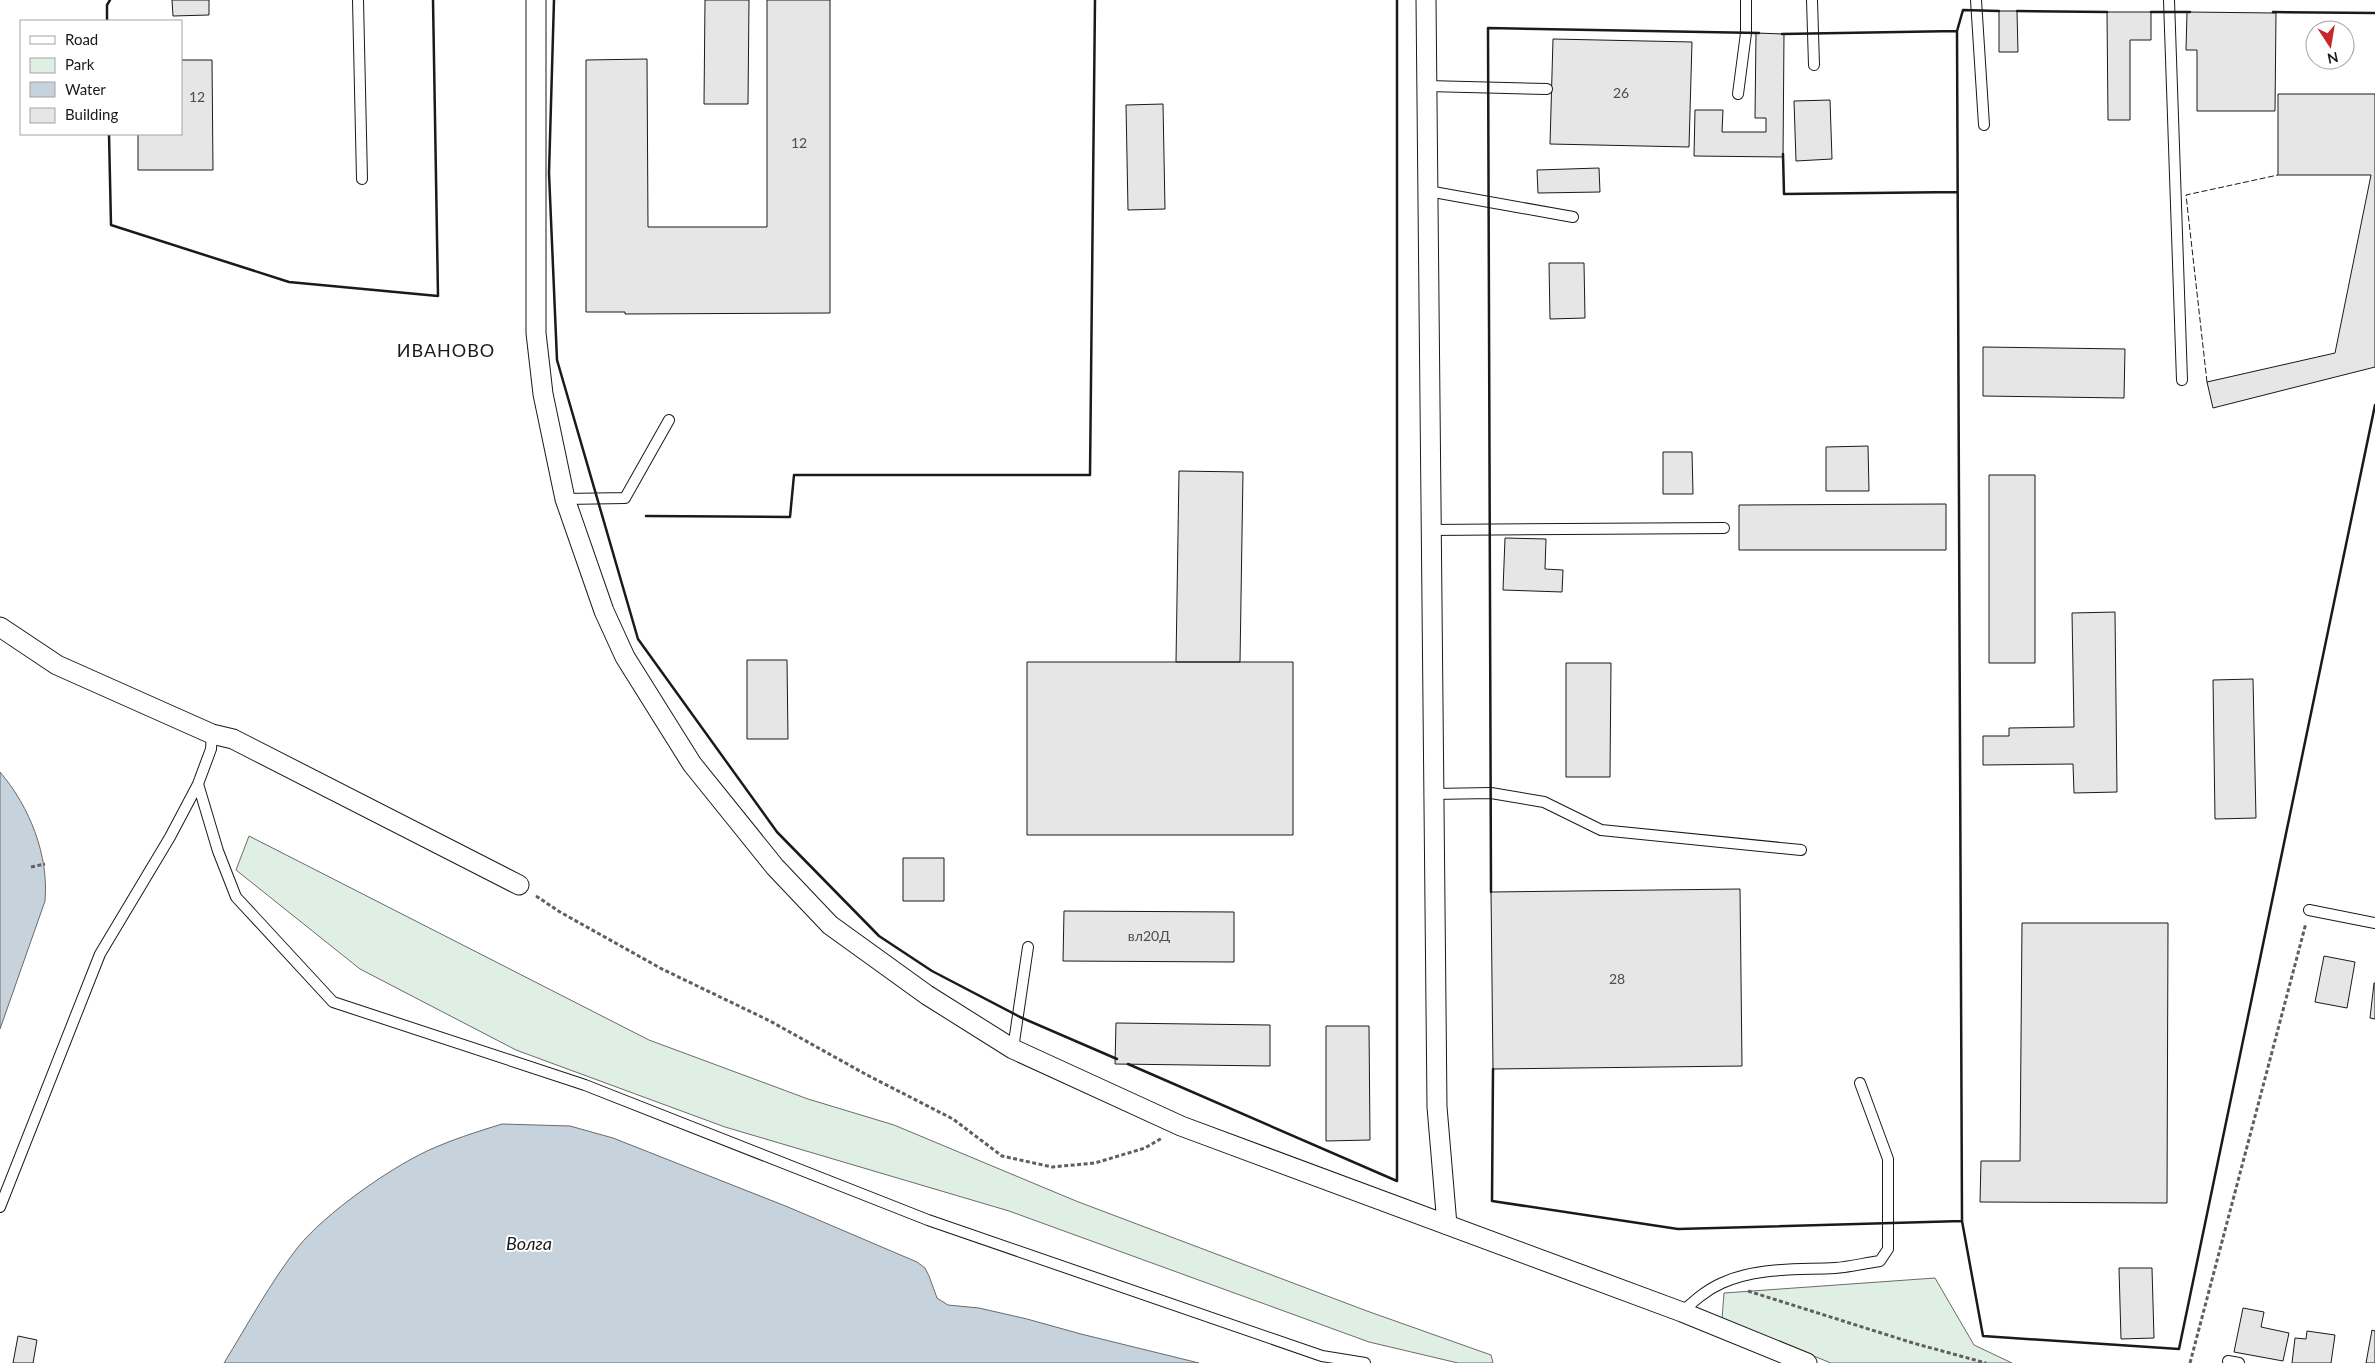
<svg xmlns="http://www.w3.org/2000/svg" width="2375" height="1363" font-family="Lato,sans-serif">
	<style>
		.green { fill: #e0efe3; stroke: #6a6a6a }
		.water { fill: #c6d2dc; stroke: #6a6a6a }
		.building { fill: #e6e6e6; stroke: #1a1a1a }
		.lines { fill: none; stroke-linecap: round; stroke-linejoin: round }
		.lane-casing { stroke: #1a1a1a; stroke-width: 12 }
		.street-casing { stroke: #1a1a1a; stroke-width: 21 }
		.path { stroke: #5f5f5f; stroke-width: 3; stroke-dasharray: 4 2.5; stroke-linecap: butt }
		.lane { stroke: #fff; stroke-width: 10 }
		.street { stroke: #fff; stroke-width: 19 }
		.fence { stroke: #1a1a1a; stroke-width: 1; stroke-dasharray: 6 2.5; stroke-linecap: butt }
		.wall { stroke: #1a1a1a; stroke-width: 2.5 }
		.labels { text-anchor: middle; stroke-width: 4; stroke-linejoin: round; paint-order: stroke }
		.number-label { font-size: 14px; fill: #4d4d4d }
		.neighbourhood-label { font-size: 18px; letter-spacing: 1px; fill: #1a1a1a; stroke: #fff }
		.water-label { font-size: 18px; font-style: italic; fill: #1a1a1a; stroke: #fff }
	</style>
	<rect width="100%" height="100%" fill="#fff"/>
	<path class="green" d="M249,836l400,204 159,59 86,26 182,76 291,110 124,44 2,8h-35l-89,-21 -360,-131 -284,-84 -209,-77 -156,-81 -124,-99z
		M1935,1278l39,67 38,18h-181l-109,-44 2,-26z"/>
	<path class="water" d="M0,772c30,35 49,84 45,129l-45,128z
		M502,1124l68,2 43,12 175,69 129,55 8,6 4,8 8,22 11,7 31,3 48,11 54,15 118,29h-975c24,-39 46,-80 74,-116 28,-34 89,-77 129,-96 24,-11 49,-19 75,-27z"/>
	<path class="building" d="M172,0h37v15l-36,1z
		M705,0h44l-1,104h-44z
		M767,0h63v313l-205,1v-2h-39v-252l61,-1 1,168h119z
		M1999,11h18l1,41h-19z
		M2107,12h44v28h-21v80h-22z
		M2187,12l89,1 -1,98h-78v-61h-11z
		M1756,33l28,1 -1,123 -89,-1 1,-46h28l-1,22h44v-14h-11z
		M1553,39l139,3 -3,105 -139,-3z
		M181,60h31l1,110h-75v-36h43z
		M2278,94h97v273l-162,41 -6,-26 128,-29 36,-178h-93z
		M1830,100l2,59 -36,2 -2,-60z
		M1163,104l2,105 -37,1 -2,-105z
		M1599,168l1,24 -62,1 -1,-23z
		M1549,263h35l1,55 -35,1z
		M1983,347l142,2 -1,49 -141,-2z
		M1868,446l1,45h-43v-44z
		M1663,452h29l1,42h-30z
		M1179,471l64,1 -3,190h-64z
		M1989,475h46v188h-46z
		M1946,504v46h-207v-45z
		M1505,538l41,1 -1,30 18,1 -1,22 -59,-2z
		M2115,612l2,180 -43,1 -1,-29 -90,1v-29h26v-8l65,-1 -2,-114z
		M747,660h40l1,79h-41z
		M1027,662h266v173h-266z
		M1566,663h45l-1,114h-44z
		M2253,679l3,139 -41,1 -2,-139z
		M903,858h41v43h-41z
		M1740,889l2,177 -249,3 -2,-177z
		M1064,911l170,1v50l-171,-1z
		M2022,923h146l-1,280 -187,-1 1,-41h39z
		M2324,956l31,6 -8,46 -32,-6z
		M2374,983h1v36l-5,-1z
		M1116,1023l154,2v41l-155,-2z
		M1326,1026h43l1,114 -44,1z
		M2119,1268h33l2,70 -33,1z
		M2243,1308l21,4 -3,15 28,6 -6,28 -49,-9z
		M2372,1330l3,1v32h-9z
		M2307,1331l28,4 -4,28h-39l3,-25 11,1z
		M18,1336l19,4 -4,23h-20z"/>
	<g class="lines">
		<g class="lane-casing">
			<path id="lane" d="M358,0l4,179
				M1812,0l2,65
				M1976,0l8,125
				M2169,0l13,380
				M1427,86l120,3
				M1738,94l8,-61v-33
				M1428,191l145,26
				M565,499l60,-1 44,-78
				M1430,530l294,-2
				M198,784l20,67 18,46 97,105 252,83 343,135 394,136 43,7
				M1433,794l58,-1 53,9 57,28 200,20
				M2309,910l66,13
				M1013,1049l15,-102
				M0,1207l100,-253 70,-117 28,-53 13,-35 1,-15
				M1682,1312c12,-11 24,-22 40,-29 35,-16 75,-13 113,-15 15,-1 30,-5 45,-7l8,-12v-90l-28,-76
				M2228,1361l11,2"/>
		</g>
		<g class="street-casing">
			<path id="street" d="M536,0v333l7,61 22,105 39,112 21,46 67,107 83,103 55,58 97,70 86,54 168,77 501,186 125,51
				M1426,0l11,1107 10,118
				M0,627l57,38 155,69 21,5 286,146"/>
		</g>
		<path class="path" d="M31,867l14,-3
			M536,896l24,16 102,57 108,52 97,54 86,44 49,37 50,11 43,-4 50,-15 17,-10
			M1748,1291l165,52 73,20
			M2190,1363l116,-440"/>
		<use href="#lane" class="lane"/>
		<use href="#street" class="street"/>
		<path class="fence" d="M2207,382l-21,-187 92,-20"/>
		<path class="wall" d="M554,0l-5,173 8,187 81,279 139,193 102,104 53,35 88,46 97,42
			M1999,11l-36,-1 -6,21 5,1190 21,115 196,13 196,-944
			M2017,11l90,1
			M2151,12h39
			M2273,12l102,1
			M107,21v-16l3,-5
			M1782,34l175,-3
			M109,134l2,91 178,57 149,14 -5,-296
			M1783,154l1,40 173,-2
			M646,516l144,1 4,-42h296l5,-475
			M1491,892l-3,-864 271,5
			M1128,1064l269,117v-1181
			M1493,1069l-1,132 186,28 284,-8"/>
	</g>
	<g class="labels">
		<g class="number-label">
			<text x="1621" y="98">26</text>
			<text x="197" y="102">12</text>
			<text x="799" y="148">12</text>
			<text x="1149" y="941">вл20Д</text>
			<text x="1617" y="984">28</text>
		</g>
		<g class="neighbourhood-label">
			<text x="446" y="357">ИВАНОВО</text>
		</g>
		<g class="water-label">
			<text x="529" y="1250">Волга</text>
		</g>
	</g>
	<rect x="20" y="20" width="162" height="115" fill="#ffffff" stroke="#a3a3a3"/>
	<rect x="30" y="36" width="25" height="8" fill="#ffffff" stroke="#a3a3a3"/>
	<text x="65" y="45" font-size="15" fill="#1a1a1a">Road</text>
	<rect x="30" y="58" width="25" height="15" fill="#e0efe3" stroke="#a3a3a3"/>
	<text x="65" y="70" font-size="15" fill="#1a1a1a">Park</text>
	<rect x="30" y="82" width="25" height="15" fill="#c6d2dc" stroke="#a3a3a3"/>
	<text x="65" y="95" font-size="15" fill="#1a1a1a">Water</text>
	<rect x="30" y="108" width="25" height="15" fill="#e6e6e6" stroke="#a3a3a3"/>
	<text x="65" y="120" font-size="15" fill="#1a1a1a">Building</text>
	<g transform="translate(2330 45) rotate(168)"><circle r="24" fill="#ffffff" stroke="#a3a3a3"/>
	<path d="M0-4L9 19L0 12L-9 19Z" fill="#c62828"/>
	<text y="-8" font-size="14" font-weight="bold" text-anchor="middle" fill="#1a1a1a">N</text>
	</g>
</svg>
